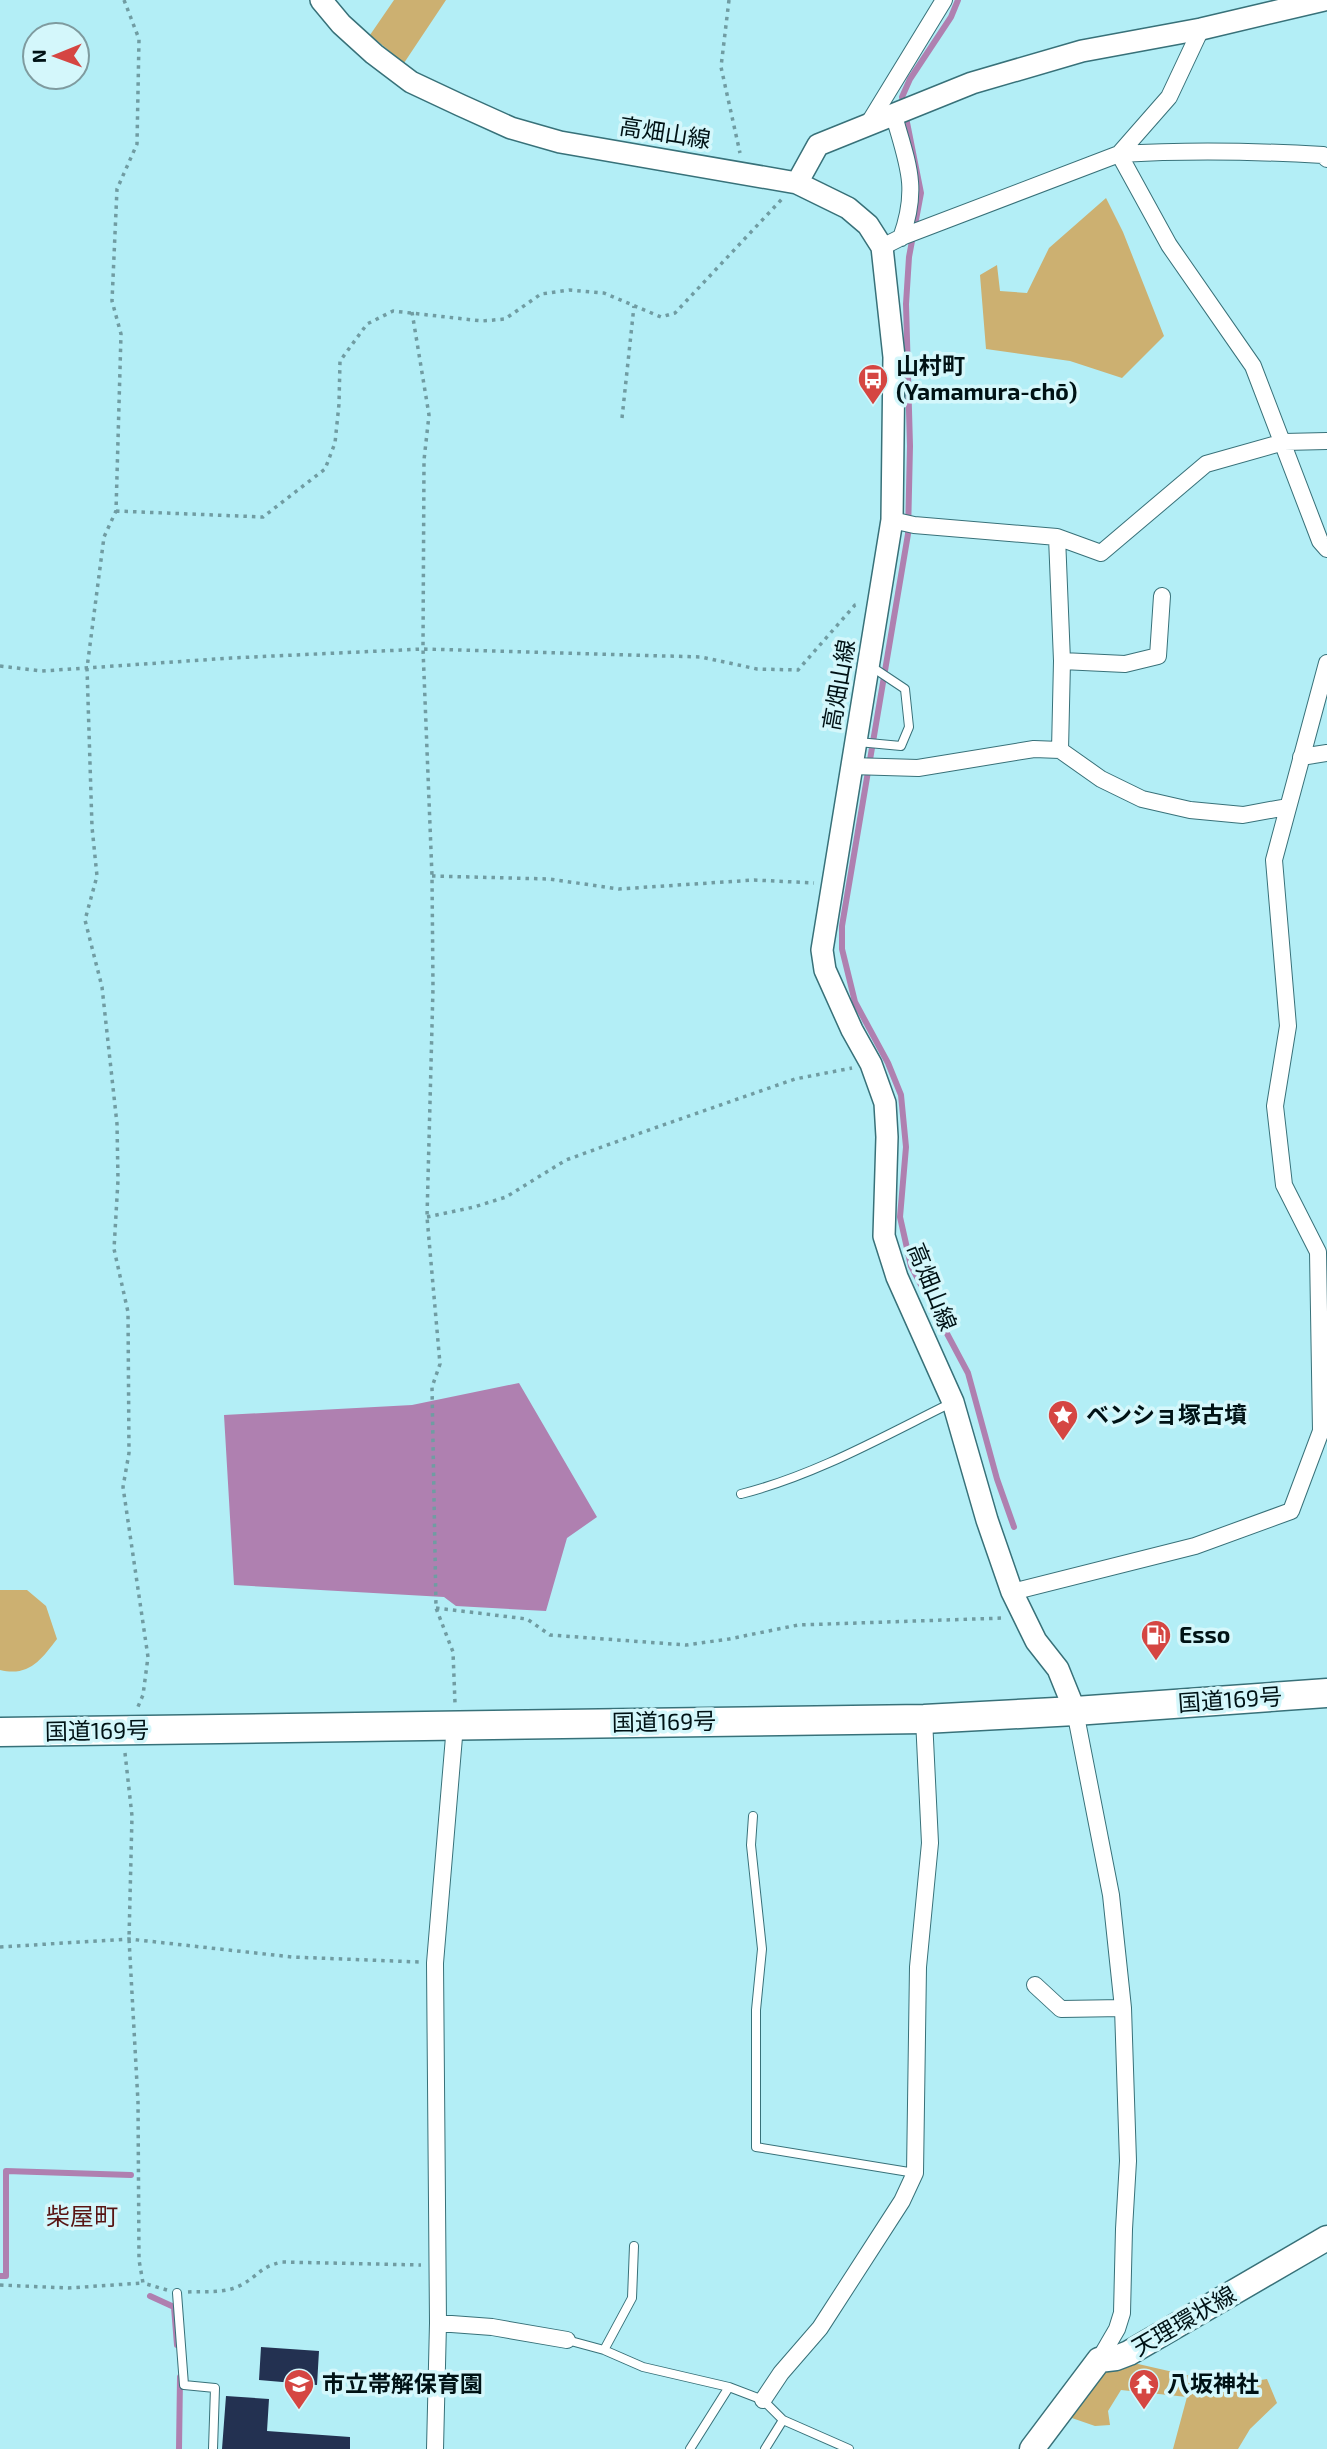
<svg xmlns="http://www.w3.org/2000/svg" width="1327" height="2449" font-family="'Exo 2','Noto Sans JP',sans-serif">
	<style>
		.forest { fill: #ccb071 }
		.water { fill: #af80b0 }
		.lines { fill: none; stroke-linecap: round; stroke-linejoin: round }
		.stream { stroke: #af80b0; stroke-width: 6 }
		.building { fill: #233151 }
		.lane-casing { stroke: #387179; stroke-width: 10 }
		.street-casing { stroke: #387179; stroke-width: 18 }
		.secondary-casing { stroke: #387179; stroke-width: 24 }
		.primary-casing { stroke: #387179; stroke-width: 27 }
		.highway-casing { stroke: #387179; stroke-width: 31 }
		.path { stroke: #709ca2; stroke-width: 3.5; stroke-dasharray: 3.5 5; stroke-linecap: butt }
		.lane { stroke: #fff; stroke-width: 8 }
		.street { stroke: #fff; stroke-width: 16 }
		.secondary { stroke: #fff; stroke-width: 21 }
		.primary { stroke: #fff; stroke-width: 24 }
		.highway { stroke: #fff; stroke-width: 28 }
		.labels { text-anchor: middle; stroke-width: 7; stroke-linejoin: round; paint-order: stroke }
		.street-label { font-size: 23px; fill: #001215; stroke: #d4f7fb }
		.poi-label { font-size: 23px; font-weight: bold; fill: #001215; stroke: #d4f7fb; text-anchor: start }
		.neighbourhood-label { font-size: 24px; fill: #581413; stroke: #d4f7fb }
	</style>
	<rect width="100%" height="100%" fill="#b3eef6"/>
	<path class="forest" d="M394,0h52l-42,63 -34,-28z
		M1106,198l17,34 41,104 -42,42 -52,-17 -84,-12 -6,-74 17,-10 3,26 27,2 22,-45z
		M0,1590h27l19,16 11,33c-16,21 -28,38 -57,31z
		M1125,2361l105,24 37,-6 10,24 -27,26 -12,20h-65l14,-52 -66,-7 -13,21 2,14 -15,1 -26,-9 29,-42z"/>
	<path class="water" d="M519,1383l78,134 -30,21 -21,73 -90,-5 -12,-9 -210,-12 -10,-170 188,-10z"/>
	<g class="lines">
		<path class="stream" d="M958,0l-7,17 -41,62 -8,18 19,96 -12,64 -3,47 4,142 -2,88 -66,392v23l13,53 33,61 13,32 5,52 -6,70 11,49 57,107 29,106 17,48
			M0,2276h6v-105l125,4
			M150,2296l24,11 3,38
			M179,2449l1,-72"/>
	</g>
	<path class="building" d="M261,2347l58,4 -2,34 -58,-5z
		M226,2396l43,3 -2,32 83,6v12h-128z"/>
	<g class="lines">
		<g class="lane-casing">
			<path id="lane" d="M858,742l43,4 8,-19 -4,-38 -33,-22
				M741,1494c75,-19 143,-58 212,-92
				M753,1816l-2,29 11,104 -6,61v137l159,26
				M177,2293l7,92 31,3 -2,61
				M567,2340l37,10 28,-52 2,-52
				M604,2350l39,17 86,20
				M690,2449l39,-62 34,13 20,20 66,29
				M765,2449l18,-29"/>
		</g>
		<g class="street-casing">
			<path id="street" d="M894,116c14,49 25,72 7,122
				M867,126l77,-126
				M1327,159l-4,-4c-69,-4 -136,-5 -204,-1l50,91 84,121 67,175 7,8
				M882,247l22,-11 215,-82 50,-57 32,-68
				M892,520l22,5 143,12 44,16 105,-89 78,-22 43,-1
				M1057,537l5,124 -2,89
				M1062,661l63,3 33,-8 4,-60
				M1301,757l26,-4
				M851,766l67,2 116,-19 26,1 41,29 41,20 48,11 53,5 44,-8
				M1012,1592l183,-46 96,-35 30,-80 -3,-179 -34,-67 -9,-79 13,-80 -14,-166 53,-197
				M1075,1711l36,184 12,113 5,153 -4,68 -2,84 -5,16 -18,31
				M1035,1985l26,24 62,-1
				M438,2323l54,4 75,13
				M763,2400l18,-27 39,-45 82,-127 13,-28 3,-206 12,-124 -6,-124
				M435,2449l3,-126 -3,-360 20,-238"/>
		</g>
		<g class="secondary-casing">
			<path id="secondary" d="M321,0l20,24 33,30 37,28 49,23 51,23 49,14 237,41 51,25 20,17 14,22 12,110 -2,163 -70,430 3,20 27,60 19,34 14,39 2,34 -3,99 13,41 56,125 34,118 25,72 24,49 22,28 17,42
				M797,183l21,-38 154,-62 110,-32 119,-22 123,-29"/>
		</g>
		<g class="primary-casing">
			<path id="primary" d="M1032,2449l67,-89 17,-2 13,-5 198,-115"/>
		</g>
		<g class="highway-casing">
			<path id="highway" d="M0,1732l924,-13 151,-8 252,-18"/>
		</g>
		<path class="path" d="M124,0l15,39 -2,105 -20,45 -5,112 9,33 -5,177 -12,26 -17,131 5,159 5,49 -12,44 17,67 15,137 1,56 -4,69 14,63 1,141 -6,34 25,170 -5,38 -6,14
			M729,0l-8,67 19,86
			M412,312l17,103 -5,45 -1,189 9,227 1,112 -6,229 13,147 -8,23 4,221 17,44 2,51
			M622,418l12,-112
			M116,511l147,6 62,-48 10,-26 4,-39 1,-43 27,-37 26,-13 89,10 23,-2 36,-25 28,-4 35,3 57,24 14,-4 107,-114
			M0,666l42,5 189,-13 192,-9 278,8 56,12 41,1 57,-65 4,-1
			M432,876l117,3 70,10 135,-9 60,3
			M427,1217l47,-10 32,-10 60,-37 80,-29 149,-52 57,-11
			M436,1608l91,11 23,16 136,10 43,-6 69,-14 206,-7
			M125,1753l7,63 -3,123 9,163 1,158 4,23 24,7
			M0,1947l129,-8 163,18 127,5
			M0,2285l68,3 75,-5
			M188,2292c19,-1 38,2 55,-8 17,-10 17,-17 39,-22l139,3"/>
		<use href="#lane" class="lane"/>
		<use href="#street" class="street"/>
		<use href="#secondary" class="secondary"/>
		<use href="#primary" class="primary"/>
		<use href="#highway" class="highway"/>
	</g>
	<defs>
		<g id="bus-pin" transform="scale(1.575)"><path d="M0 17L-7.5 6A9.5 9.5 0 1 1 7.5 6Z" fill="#d54642" stroke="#d4f7fb"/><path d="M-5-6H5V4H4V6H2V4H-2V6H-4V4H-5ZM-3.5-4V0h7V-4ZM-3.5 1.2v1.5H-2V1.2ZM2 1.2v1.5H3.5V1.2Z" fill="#fff"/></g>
		<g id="sight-pin" transform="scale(1.575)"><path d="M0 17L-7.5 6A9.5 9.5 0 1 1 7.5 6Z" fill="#d54642" stroke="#d4f7fb"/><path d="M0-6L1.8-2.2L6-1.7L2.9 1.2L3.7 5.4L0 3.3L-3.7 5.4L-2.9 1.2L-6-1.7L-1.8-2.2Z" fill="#fff"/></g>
		<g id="fuel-pin" transform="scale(1.575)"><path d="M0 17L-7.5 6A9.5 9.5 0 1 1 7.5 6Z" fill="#d54642" stroke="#d4f7fb"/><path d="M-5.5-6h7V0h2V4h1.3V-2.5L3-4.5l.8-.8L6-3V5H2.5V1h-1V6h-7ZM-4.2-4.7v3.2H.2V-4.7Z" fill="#fff"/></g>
		<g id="school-pin" transform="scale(1.575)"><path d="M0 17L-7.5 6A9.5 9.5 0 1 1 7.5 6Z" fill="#d54642" stroke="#d4f7fb"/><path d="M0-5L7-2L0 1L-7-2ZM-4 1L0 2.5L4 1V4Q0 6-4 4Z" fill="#fff"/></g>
		<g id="temple-pin" transform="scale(1.575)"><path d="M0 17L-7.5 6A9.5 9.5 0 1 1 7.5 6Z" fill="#d54642" stroke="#d4f7fb"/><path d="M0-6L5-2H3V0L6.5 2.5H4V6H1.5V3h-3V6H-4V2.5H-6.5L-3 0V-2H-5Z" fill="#fff"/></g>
	</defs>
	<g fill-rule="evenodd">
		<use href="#bus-pin" x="873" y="379"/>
		<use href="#sight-pin" x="1063" y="1415"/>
		<use href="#fuel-pin" x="1156" y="1635"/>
		<use href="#school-pin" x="299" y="2384"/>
		<use href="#temple-pin" x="1144" y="2384"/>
	</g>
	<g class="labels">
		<g class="street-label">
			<text transform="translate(665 133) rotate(9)" y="8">高畑山線</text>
			<text transform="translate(839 685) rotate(-80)" y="8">高畑山線</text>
			<text transform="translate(932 1287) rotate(68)" y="8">高畑山線</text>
			<text transform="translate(1230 1700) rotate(-4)" y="8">国道169号</text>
			<text transform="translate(664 1722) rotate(-1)" y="8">国道169号</text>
			<text transform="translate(97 1731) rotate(-1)" y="8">国道169号</text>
			<text transform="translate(1184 2321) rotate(-30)" y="8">天理環状線</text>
		</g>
		<g class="poi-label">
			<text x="896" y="374">山村町<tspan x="896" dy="26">(Yamamura-chō)</tspan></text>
			<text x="1086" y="1423">ベンショ塚古墳</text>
			<text x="1179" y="1643">Esso</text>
			<text x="322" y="2392">市立帯解保育園</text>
			<text x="1167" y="2392">八坂神社</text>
		</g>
		<g class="neighbourhood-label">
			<text x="82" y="2225">柴屋町</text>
		</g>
	</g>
	<g transform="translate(56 56) rotate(269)"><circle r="33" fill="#d4f7fb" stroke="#7f9b9f" stroke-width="2"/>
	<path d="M0-5L12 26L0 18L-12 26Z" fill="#d54642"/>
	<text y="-10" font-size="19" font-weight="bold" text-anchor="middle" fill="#001215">N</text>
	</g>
</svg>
